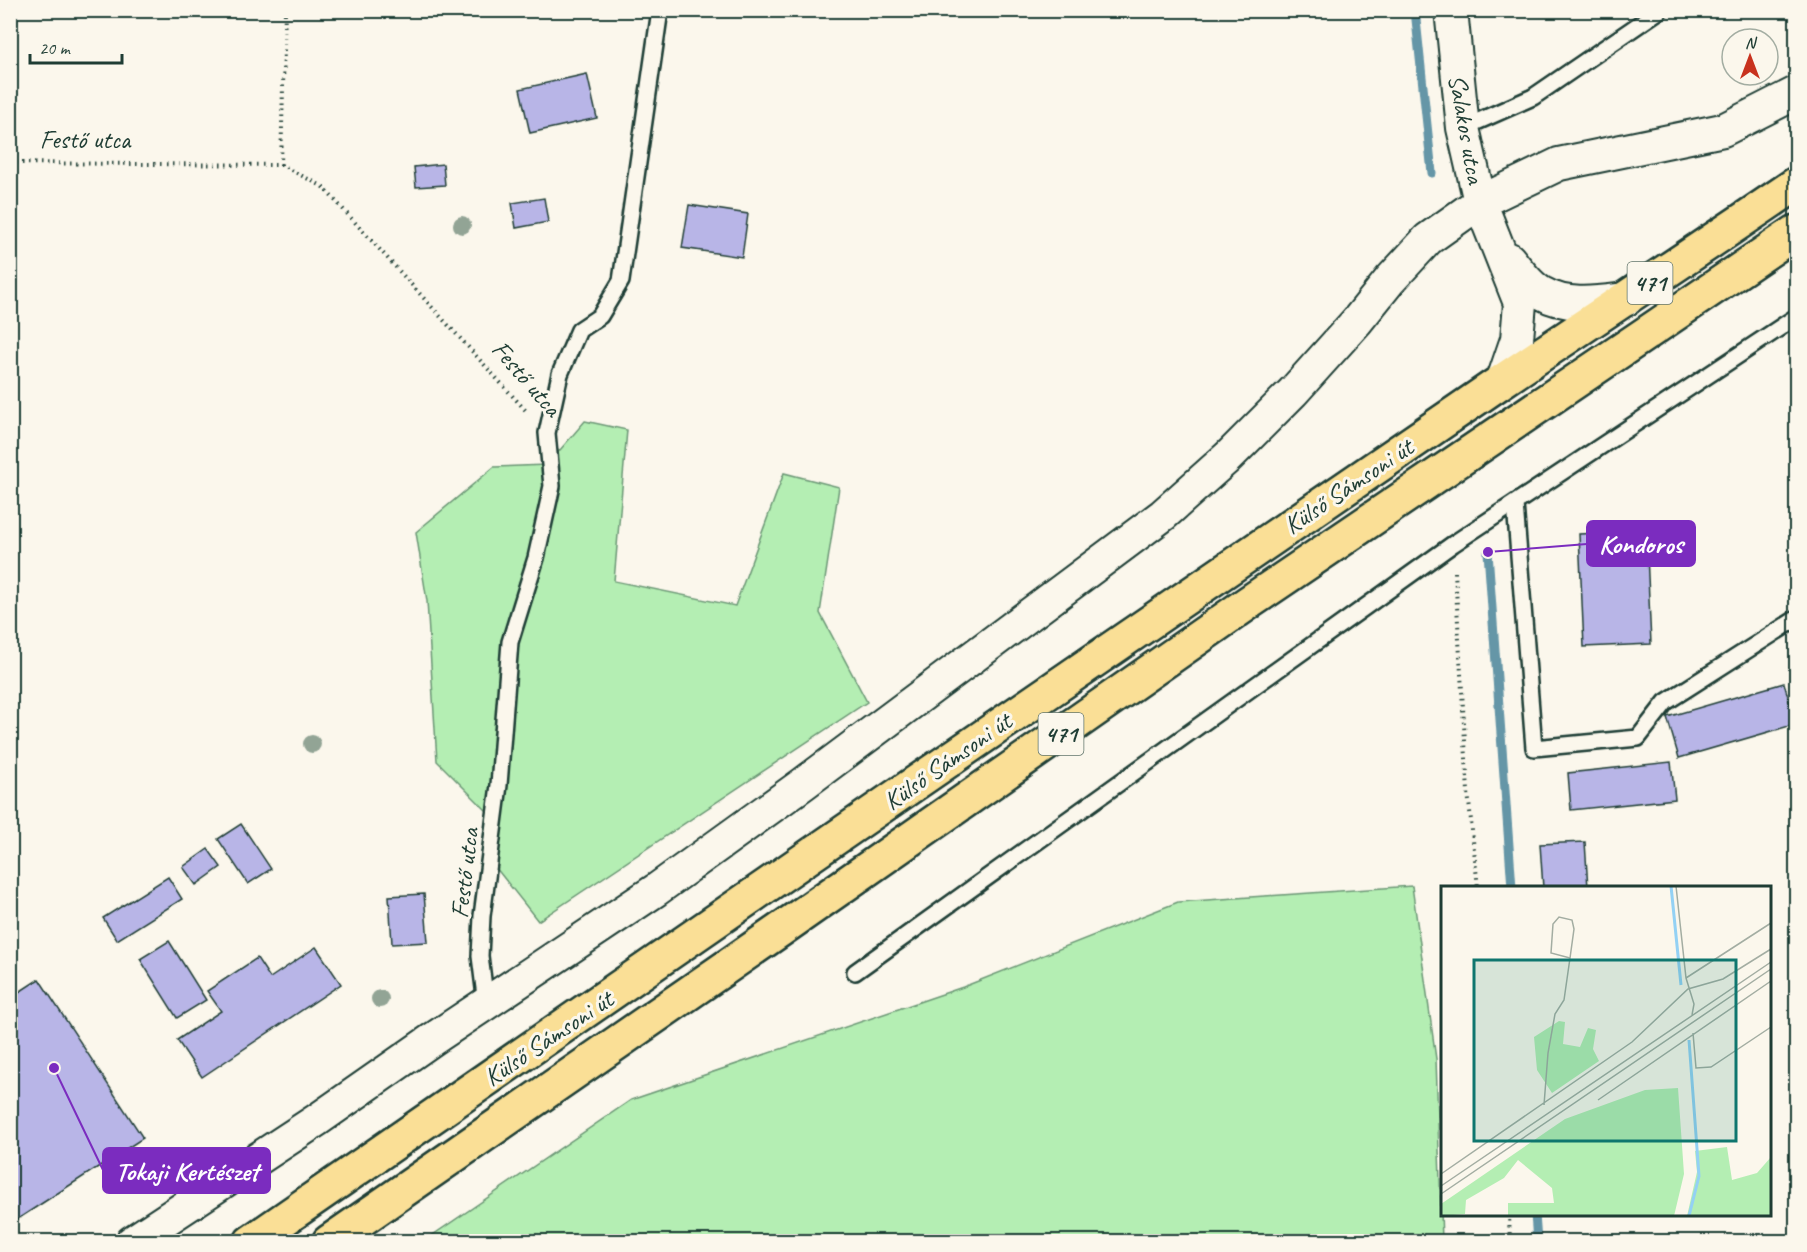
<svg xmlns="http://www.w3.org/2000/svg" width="1807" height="1252" font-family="Caveat,sans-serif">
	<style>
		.green { fill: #b4eeb3; stroke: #6a9674; stroke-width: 1.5 }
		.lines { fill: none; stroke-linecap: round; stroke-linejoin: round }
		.stream { stroke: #6596a7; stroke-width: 9 }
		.building { fill: #b8b5e7; stroke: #1f3d34; stroke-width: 1.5 }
		.service-casing { stroke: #1f3d34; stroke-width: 20 }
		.minor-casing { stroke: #1f3d34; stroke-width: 36 }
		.primary-casing { stroke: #1f3d34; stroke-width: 38 }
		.path { stroke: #1f3d34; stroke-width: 4; stroke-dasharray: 1.5 4.5; stroke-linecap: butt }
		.service { stroke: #fbf7ec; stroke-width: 15 }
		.minor { stroke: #fbf7ec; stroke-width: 32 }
		.primary { stroke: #fadf96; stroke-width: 33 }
		.tree { fill: #92a495 }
		.labels { text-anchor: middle; stroke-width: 6; stroke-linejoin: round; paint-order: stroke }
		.shield { fill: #fbf7ec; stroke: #61756b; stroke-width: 1.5 }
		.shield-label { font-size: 24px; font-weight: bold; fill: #1f3d34 }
		.street-label { font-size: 26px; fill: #1f3d34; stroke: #fbf7ec }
		.inset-river { fill: none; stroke: #93d1f4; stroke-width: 3 }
		.inset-road { fill: none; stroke: #a3ada2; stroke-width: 1.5 }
		.view { fill: #0f766e; fill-opacity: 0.15; stroke: #0f766e; stroke-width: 3 }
		.inset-edge { fill: none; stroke: #1f3d34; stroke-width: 3 }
		.leader { fill: none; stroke: #7b2cbf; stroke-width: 2 }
		.callout-dot { fill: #7b2cbf; stroke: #fbf7ec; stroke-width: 2 }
		.callout { fill: #7b2cbf; stroke: #7b2cbf; stroke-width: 2 }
		.callout-label { font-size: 27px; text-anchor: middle; font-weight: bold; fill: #fff }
	</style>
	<rect width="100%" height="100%" fill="#fbf7ec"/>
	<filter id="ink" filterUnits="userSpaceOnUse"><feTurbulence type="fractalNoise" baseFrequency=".0167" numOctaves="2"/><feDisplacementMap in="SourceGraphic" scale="12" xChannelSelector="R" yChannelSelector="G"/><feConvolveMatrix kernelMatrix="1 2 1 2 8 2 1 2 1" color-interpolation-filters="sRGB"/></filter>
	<g filter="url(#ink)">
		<path class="green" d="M585,421l42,9 -13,151 121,25 49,-133 55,14 -19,126 47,89 -329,219 -46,-58 -3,-50 -52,-52 -10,-160 -11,-69 78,-65 53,-2z
			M1412,886l24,173 6,182h-1018l207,-141 332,-113 215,-85z"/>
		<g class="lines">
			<path class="stream" d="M1415,10l17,163
				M1488,552l24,336
				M1535,1214l2,28"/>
		</g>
		<path class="building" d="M587,74l10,44 -67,15 -10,-44z
			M443,164l2,21 -29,2 -2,-20z
			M544,198l4,24 -32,6 -4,-25z
			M689,205l59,9 -6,43 -60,-9z
			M1646,531l5,113 -67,3 -5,-113z
			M1784,683l12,41 -117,34 -12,-41z
			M1671,762l4,37 -104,11 -3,-37z
			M241,824l30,45 -23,15 -30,-45z
			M1585,842l3,46h-45l-3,-44z
			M208,849l13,18 -25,18 -13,-18z
			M168,877l14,22 -65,41 -14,-22z
			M424,894l4,48 -36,2 -3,-48z
			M169,941l37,59 -29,18 -37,-59z
			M316,947l25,37 -139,93 -25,-37 44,-29 -14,-20 50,-33 13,20z
			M39,979l104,159 -133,86v-226z"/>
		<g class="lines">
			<g class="service-casing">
				<path id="service" d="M1463,128l70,-31 127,-87
					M1515,504l19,244 104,-10 28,-36 130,-83
					M855,972l598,-428 343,-227
					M486,1004l-6,-48 2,-40 17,-131 11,-143 26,-84 16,-72 -5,-53 13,-59 19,-44 21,-14 21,-35 39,-271"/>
			</g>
			<g class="minor-casing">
				<path id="minor" d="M1451,10l12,118 17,74 40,101 -3,36 -14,41
					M1509,259c10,12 20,27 33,34 25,15 58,9 85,6
					M132,1242l185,-122 116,-81 223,-149 147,-106 360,-269 65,-58 65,-65 64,-71 33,-41 38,-41 52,-37 79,-38 164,-34 73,-37"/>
			</g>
			<g class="primary-casing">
				<path id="primary" d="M251,1242c416,-287 830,-575 1248,-859 99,-67 199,-132 297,-199
					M329,1242l451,-312 468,-327 548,-371"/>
			</g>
			<path class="path" d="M10,163l271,2 41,21 206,227
				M281,165l4,-155
				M1455,572l13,220 10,96
				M1509,1214l1,28"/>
			<use href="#service" class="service"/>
			<use href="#minor" class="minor"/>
			<use href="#primary" class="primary"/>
		</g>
		<g class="tree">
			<circle cx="462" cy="225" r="9"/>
			<circle cx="312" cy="744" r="9"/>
			<circle cx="380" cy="999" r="9"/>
		</g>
	</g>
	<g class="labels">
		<g class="shield">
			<rect x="1627.5" y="262" width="45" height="42" rx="4.5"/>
			<rect x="1038.5" y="713" width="45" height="42" rx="4.5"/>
		</g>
		<g class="shield-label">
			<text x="1650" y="291">471</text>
			<text x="1061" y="742">471</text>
		</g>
		<g class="street-label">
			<text transform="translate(1467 129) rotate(80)" y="9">Salakos utca</text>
			<text x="85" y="148">Festő utca</text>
			<text transform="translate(527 378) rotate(49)" y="9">Festő utca</text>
			<text transform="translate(1348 486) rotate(-34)" y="9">Külső Sámsoni út</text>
			<text transform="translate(947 761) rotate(-35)" y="9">Külső Sámsoni út</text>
			<text transform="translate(464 873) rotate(-83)" y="9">Festő utca</text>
			<text transform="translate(548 1038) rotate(-34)" y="9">Külső Sámsoni út</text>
		</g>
	</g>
	<g transform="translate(1441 886)">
		<rect width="330" height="330" fill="#fbf7ec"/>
		<path d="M118,135l6,1 -2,22 17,3 8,-19 8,2 -3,19 6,12 -47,32 -15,-23 -3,-33zM237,202l6,86 -10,42h-166v-13h46l-2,-15 -34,-28 -14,18 -38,22 -1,14 -24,2v-12l124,-85 80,-29zM286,261l5,33 25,-7 14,-16v59h-84l10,-44 -2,-21z" fill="#b4eeb3"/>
		<path class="inset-river" d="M230,0l10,99M248,330l10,-40 -10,-136"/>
		<path class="inset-road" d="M235,0l10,92 8,26 -2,11M245,92l85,-55M252,147l3,35 15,-1 60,-40M157,214l173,-119M103,219l4,-52 7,-39 9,-14 6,-42 4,-29 -2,-9 -13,-3 -6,7 -2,29 19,5M0,288l191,-132 56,-53 35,-10 48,-30M0,300l330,-224M0,308l330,-225"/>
		<path class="view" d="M33,74h262v181h-262z"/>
		<rect width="330" height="330" class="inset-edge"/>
	</g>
	<path class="leader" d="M1488 552L1587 544M54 1068L103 1170"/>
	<g class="callout-dot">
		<circle cx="1488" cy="552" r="6"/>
		<circle cx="54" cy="1068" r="6"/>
	</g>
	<g class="callout">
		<rect x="1587" y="521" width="108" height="45" rx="6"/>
		<rect x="103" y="1148" width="167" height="45" rx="6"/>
	</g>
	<g class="callout-label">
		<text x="1641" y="553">Kondoros</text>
		<text x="187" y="1180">Tokaji Kertészet</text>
	</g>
	<rect width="1807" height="1252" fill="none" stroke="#fbf7ec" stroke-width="36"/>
	<rect x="18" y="18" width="1771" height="1216" fill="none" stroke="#1f3d34" stroke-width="2" filter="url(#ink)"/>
	<g transform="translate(1750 57)"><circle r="28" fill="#fbf7ec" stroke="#a3ada2" stroke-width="1.5"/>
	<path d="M0-4.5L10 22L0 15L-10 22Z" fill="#c8321e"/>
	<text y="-9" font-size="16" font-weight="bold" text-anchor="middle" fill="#1f3d34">N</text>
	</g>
	<path d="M30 54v9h92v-9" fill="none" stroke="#1f3d34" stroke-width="3"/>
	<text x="39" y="54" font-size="18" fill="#1f3d34" stroke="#fbf7ec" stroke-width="4.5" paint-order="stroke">20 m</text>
</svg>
